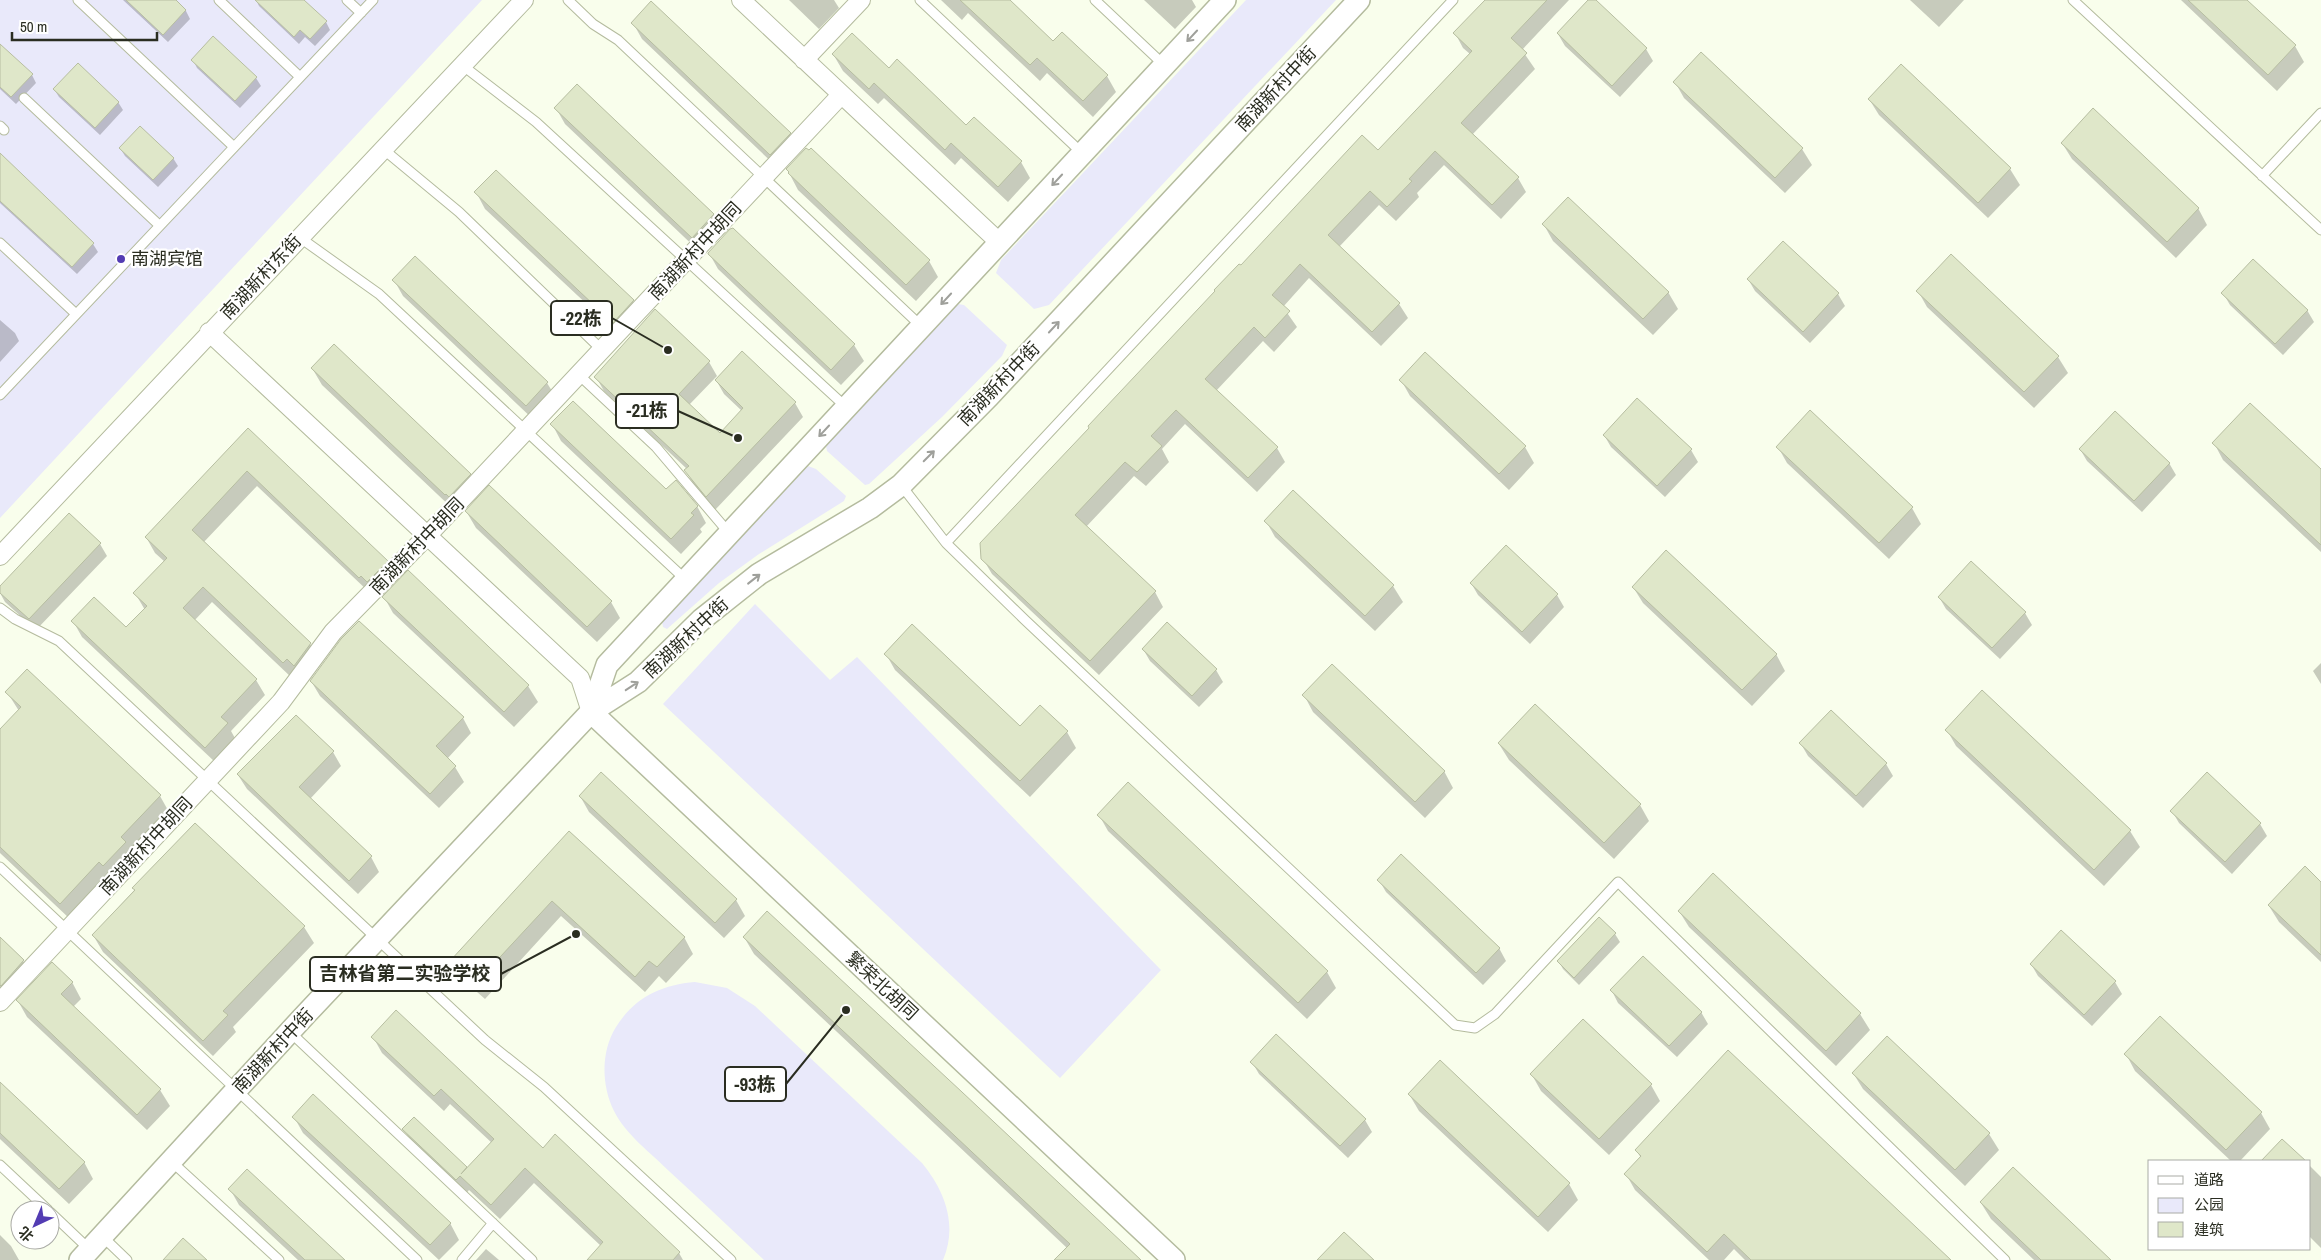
<svg xmlns="http://www.w3.org/2000/svg" width="2321" height="1260" font-family="'Archivo Narrow','Noto Sans SC',sans-serif">
	<style>
		.green { fill: #e9e9fa }
		.shadow { fill: #0003 }
		.building { fill: #dfe7c9; stroke: #b7bea1 }
		.lines { fill: none; stroke-linecap: round; stroke-linejoin: round }
		.service-casing { stroke: #b4bb9e; stroke-width: 11 }
		.minor-casing { stroke: #b4bb9e; stroke-width: 20 }
		.tertiary-casing { stroke: #b4bb9e; stroke-width: 24 }
		.service { stroke: #fff; stroke-width: 9 }
		.minor { stroke: #fff; stroke-width: 18 }
		.tertiary { stroke: #fff; stroke-width: 21 }
		.oneway { stroke: #9fa09b }
		.poi-dot { fill: #533cb3; stroke: #fff; stroke-width: 2 }
		.labels { text-anchor: middle; stroke-width: 4.5; stroke-linejoin: round; paint-order: stroke }
		.street-label { font-size: 18px; fill: #2a2d21; stroke: #fff }
		.poi-label { font-size: 18px; fill: #2a2d21; stroke: #fff; text-anchor: start }
		.leader { fill: none; stroke: #2a2d21; stroke-width: 2 }
		.callout-dot { fill: #2a2d21; stroke: #fff; stroke-width: 2 }
		.callout { fill: #fff; stroke: #2a2d21; stroke-width: 2 }
		.callout-label { font-size: 19px; text-anchor: middle; font-weight: bold; fill: #2a2d21 }
	</style>
	<rect width="100%" height="100%" fill="#f9feec"/>
	<path class="green" d="M0,0h482l-482,518z
		M1246,0h90l-287,305 -15,4 -38,-36 5,-13z
		M958,304l6,1 43,40 -5,11 -60,61 -73,67 -4,1 -38,-34 -1,-5z
		M808,466l8,3 30,27 -2,5 -85,53 -40,29 -52,46 -4,-2 -1,-5z
		M755,604l75,76 27,-23 304,313 -101,108 -397,-374z
		M695,982l32,6 28,18 167,157c23,28 36,62 21,97h-179c-31,-29 -62,-59 -94,-88 -19,-19 -44,-37 -56,-61 -13,-26 -13,-60 2,-84 19,-30 45,-42 79,-45z"/>
	<path class="shadow" d="M123,0h50l13,11 4,8 -22,23z
		M256,0h46l24,22 4,8 -15,16 -10,-9 -6,7 -40,-38z
		M789,0h45l5,8 -20,21z
		M941,0h67l45,43 9,-10 45,43 9,16 -23,25 -46,-44 -7,8 -72,-68 -6,7z
		M1144,0h48l4,7 -21,22z
		M1486,0h83l-47,50 13,19 -63,66 46,43 8,14 -25,27 -57,-54 -27,28 2,4 -23,24 -17,-16 -40,42 60,57 9,14 -27,28 -72,-68 -26,29 14,20 -23,25 -11,-11 -47,50 61,57 8,14 -28,30 -72,-68 -23,25 7,13 -23,24 -12,-10 -48,51 69,65 8,15 -64,68 -107,-101 -9,-15 258,-292 137,-116 92,-97 -7,-6 -8,-15z
		M1590,0h4l52,49 7,12 -33,36 -55,-51 -7,-12z
		M1910,0h54l-25,27z
		M2181,0h65l49,46 9,16 -27,29z
		M633,23l157,111 9,16 -19,20 -138,-131z
		M213,37l43,41 5,8 -21,22 -43,-40 -4,-8z
		M0,45l32,30 4,8 -20,21 -16,-15z
		M833,54l56,15 77,58 55,35 9,16 -22,24 -47,-44 -6,7 -71,-67 -6,6 -35,-33z
		M1901,66l109,103 10,16 -32,33 -109,-103 -10,-16z
		M1675,82l127,67 10,16 -27,28 -101,-95z
		M577,86l137,129 9,16 -21,23 -137,-130 -9,-16z
		M54,89l64,13 5,8 -23,25 -41,-38z
		M2062,143l136,65 9,17 -31,33 -104,-99z
		M120,148l53,10 5,8 -20,21 -33,-31z
		M811,150l118,111 9,16 -22,24 -118,-111 -11,-21z
		M0,155l93,89 5,8 -21,22 -77,-71z
		M476,192l157,109 9,16 -19,21 -138,-129z
		M1544,225l124,67 10,17 -25,26 -100,-94z
		M709,253l145,92 10,16 -23,24 -123,-116z
		M415,258l132,125 10,16 -21,23 -133,-126 -9,-16z
		M1748,279l90,15 7,12 -35,37 -55,-52z
		M1918,291l140,66 10,16 -34,35 -107,-101z
		M2223,293l84,17 7,12 -31,33 -53,-50z
		M0,320l15,13 4,8 -19,21z
		M709,362l8,14 -28,29 31,30 22,-24 -18,-17 -8,-14 79,23 8,14 -88,93 -21,-25 -8,-14 1,-2 -83,-78 -8,-14z
		M312,368l158,107 9,16 -24,20 -133,-126z
		M1401,380l124,67 9,16 -25,27 -99,-94z
		M1810,412l102,96 9,16 -32,35 -102,-96 -9,-16z
		M552,424l114,67 31,15 9,17 -6,6 2,3 -21,22 -120,-113z
		M248,430l139,131 9,16 -27,15 -112,-106 -54,57 107,101 9,16 -27,18 -80,-76 -18,19 62,59 9,15 -34,36 5,9 -21,22 -133,-125 -9,-16 53,8 19,-19 -10,-17 30,-31 -10,-9 -9,-16z
		M1604,435l87,15 7,12 -33,35 -54,-50z
		M2214,443l107,28v81l-98,-92z
		M2080,449l89,14 7,12 -34,37 -55,-51z
		M1293,492l100,94 10,16 -28,29 -100,-94 -9,-16z
		M466,511l145,91 9,16 -23,24 -121,-114z
		M100,544l7,12 -71,74 -31,-28 -5,-9v-6z
		M1506,546l51,49 7,12 -34,37 -52,-49 -7,-12z
		M408,572l120,114 10,16 -24,25 -121,-114 -9,-16z
		M1633,587l143,67 9,17 -33,35 -109,-103z
		M1939,597l86,16 7,12 -32,34 -54,-50z
		M1167,624l49,46 7,12 -24,25 -49,-46 -7,-12z
		M886,654l134,74 47,4 9,16 -46,49 -135,-127z
		M2321,663v21l-8,-13z
		M311,681l152,37 8,15 -24,26 8,8 9,15 -25,26 -119,-112z
		M7,692l153,104 9,16 -99,107 -70,-66v-123l19,-19z
		M1983,692l147,139 10,16 -36,39 -148,-140 -9,-16z
		M1304,695l140,76 9,17 -28,30 -112,-106z
		M1499,744l141,61 9,16 -35,38 -105,-99z
		M1801,744l85,20 7,12 -30,32 -55,-52z
		M333,752l8,14 -31,33 61,58 8,15 -21,22 -111,-105 -9,-14z
		M2207,774l53,50 7,12 -35,38 -53,-51 -7,-12z
		M580,796l156,104 9,16 -21,22 -135,-126z
		M1099,815l228,157 9,16 -29,31 -199,-188z
		M195,824l109,103 10,16 -81,84 3,5 -23,24 -110,-104 -10,-17z
		M569,833l115,104 9,17 -27,29 -7,-7 -14,16 -84,-76 -76,83 -24,-21 -9,-17z
		M1713,875l147,139 10,16 -34,36 -147,-139 -10,-16z
		M1379,880l120,68 7,13 -23,24 -97,-93z
		M2321,883v79l-42,-40 -10,-16z
		M1599,918l16,16 5,8 -41,43 -16,-16 -4,-7z
		M744,937l394,323h-82l11,-12 -313,-294z
		M0,939l23,22 10,16 -33,14z
		M2031,964l84,18 7,12 -30,32 -54,-50z
		M72,982l9,17 -8,8 87,83 10,16 -23,24 -120,-113 -9,-16z
		M1612,991l89,21 7,12 -31,33 -59,-54z
		M373,1037l170,113 12,-14 124,117 4,7h-94l12,-14 -67,-63 -34,36 -31,-29 -3,4 -53,-49 -9,-16 63,40 25,-26 -42,-39 -6,7 -62,-58z
		M2126,1054l135,59 9,16 -30,32h-9l-96,-90z
		M1252,1062l113,58 7,12 -24,26 -89,-84z
		M1853,1073l136,61 10,16 -34,36 -102,-97z
		M1532,1075l119,10 9,16 -51,54 -68,-64z
		M0,1083l84,79 9,17 -24,25 -69,-65z
		M1409,1094l160,90 9,16 -30,32 -129,-121z
		M294,1117l156,106 9,17 -20,20 -136,-127z
		M1636,1150l313,110h-204l-11,-11 -10,11h-15l-74,-70 -9,-16 15,-16z
		M2310,1166l11,11v71l-11,-11z
		M230,1189l114,71h-46l-59,-55z
		M1981,1203l128,57h-75l-43,-41z
		M0,1235l11,11 8,14h-19z
		M486,1249l13,11h-23z"/>
	<path class="building" d="M126,0h50l10,10 -23,25z
		M255,0h49l23,21 -17,18 -10,-9 -6,7z
		M960,0h50l43,41 9,-9 46,43 -25,26 -46,-43 -7,7z
		M1485,0h62l-36,38 16,15 -66,70 58,54 -27,28 -57,-54 -26,28 3,2 -25,26 -17,-16 -42,44 72,68 -28,29 -72,-68 -28,31 18,16 -25,27 -11,-11 -49,52 73,68 -30,31 -72,-68 -25,26 11,10 -25,26 -12,-10 -50,53 81,76 -66,70 -109,-102 -1,-16 109,-115 -1,-2 127,-135 -1,-1 25,-26 2,1 121,-130 16,15 94,-99 -19,-18z
		M1588,0h8l51,48 -35,38 -55,-53z
		M2188,0h59l49,45 -28,30z
		M651,1l140,132 -21,22 -139,-132z
		M852,33l37,35 8,-9 69,66 8,-8 48,44 -24,26 -47,-44 -6,7 -71,-67 -5,6 -37,-35z
		M213,36l44,41 -22,24 -44,-41z
		M0,44l33,30 -22,23 -11,-10z
		M1701,52l102,96 -28,30 -102,-96z
		M78,63l41,39 -24,26 -42,-39z
		M1901,64l110,104 -33,35 -110,-104z
		M577,84l137,130 -22,24 -138,-130z
		M2093,108l106,100 -32,34 -106,-99z
		M140,126l34,32 -21,22 -34,-32z
		M806,148l3,2 2,-2 119,112 -24,25 -118,-112 1,-1 -3,-3z
		M0,153l94,90 -22,24 -72,-66z
		M496,170l138,130 -21,23 -139,-131z
		M1568,197l101,95 -26,27 -101,-95z
		M733,228l122,116 -24,26 -123,-116v-1l22,-24z
		M1783,241l56,52 -36,39 -56,-53z
		M1951,254l108,102 -35,36 -108,-101z
		M415,256l133,126 -22,24 -134,-126z
		M2253,259l55,51 -33,34 -54,-51z
		M655,309l55,52 -31,33 41,39 23,-25 -28,-28 27,-29 54,51 -90,95 -22,-27 5,-4 -95,-89z
		M334,344l137,130 -22,23 -3,-3 -1,1 -134,-127z
		M1425,352l101,94 -27,28 -100,-94z
		M1637,398l55,51 -35,37 -54,-51z
		M573,401l93,88 10,-9 22,26 -7,7 3,2 -23,24 -121,-115z
		M2250,403l71,66v76l-109,-102z
		M1810,410l103,97 -34,36 -103,-96z
		M2115,411l55,52 -36,38 -55,-52z
		M248,428l140,133 -21,21 -6,-6 -2,2 -112,-107 -55,59 119,113 -17,23 -7,-7 -4,4 -80,-76 -20,21 74,71 -36,38 7,6 -23,25 -134,-127 23,-24 32,30 21,-21 -14,-13 34,-35 -22,-21z
		M489,485l123,116 -25,26 -122,-116z
		M1293,490l101,95 -29,31 -101,-95z
		M69,513l32,30 -72,76 -29,-26v-7z
		M1506,545l52,49 -36,38 -52,-49z
		M1666,550l111,104 -35,36 -110,-103z
		M1971,561l55,51 -34,36 -54,-51z
		M408,570l121,115 -25,27 -122,-115z
		M359,621l105,96 -28,29 20,20 -26,28 -120,-113 31,-42z
		M1167,622l50,47 -25,27 -50,-47z
		M912,624l108,102 20,-21 28,26 -48,50 -136,-127z
		M1332,664l113,107 -30,31 -113,-107z
		M27,669l134,126 -40,42 5,5 -23,24 -4,-4 -39,42 -60,-57v-118l21,-22 -16,-15z
		M1982,690l149,140 -37,40 -149,-140z
		M1535,704l106,100 -37,39 -106,-100z
		M1831,710l56,53 -31,33 -57,-53z
		M296,715l38,36 -35,36 73,69 -23,25 -112,-107z
		M601,772l136,127 -22,24 -136,-127z
		M2207,772l54,51 -36,39 -55,-51z
		M1128,782l200,189 -30,32 -201,-188z
		M195,823l110,103 -82,85 5,4 -25,26 -111,-106 43,-45 -3,-2z
		M569,831l116,106 -28,30 -8,-6 -14,16 -83,-76 -77,83 -25,-23z
		M1401,854l99,94 -24,25 -99,-93z
		M2305,866l16,16v73l-53,-50z
		M1713,873l148,140 -35,38 -148,-140z
		M767,911l195,181 179,168h-87l16,-16 -327,-307z
		M1599,917l17,16 -42,45 -17,-17z
		M2061,930l55,51 -32,34 -54,-51z
		M0,937l24,23 -23,26 -1,-1z
		M1643,956l59,56 -33,34 -59,-56z
		M52,962l21,20 -12,12 100,95 -24,26 -121,-115z
		M396,1010l147,138 12,-14 125,118 -7,8h-86l16,-18 -78,-74 -34,37 -31,-29 -4,4 -54,-51 12,-12 53,50 -6,7 33,-35 -53,-50 -7,7 -63,-59z
		M2160,1016l102,96 -36,38 -102,-96z
		M1583,1019l69,65 -53,55 -69,-65z
		M1276,1034l90,85 -26,27 -90,-84z
		M1887,1036l103,97 -35,37 -103,-97z
		M1728,1050l223,210h-200l-27,-26 -17,18 -83,-78 17,-18 -6,-6z
		M1440,1060l130,123 -32,34 -130,-123z
		M0,1082l85,80 -26,27 -59,-56z
		M313,1094l138,129 -21,22 -138,-128z
		M2282,1139l24,22h-45z
		M2013,1167l98,93h-70l-61,-58z
		M247,1169l98,91h-40l-77,-71z
		M1344,1232l30,28h-57z
		M183,1238l24,22h-44z"/>
	<g class="lines">
		<g class="service-casing">
			<path id="service" d="M78,0l156,147
				M219,0l81,77
				M347,0l14,13
				M568,0l25,24 25,16 303,286
				M920,0l162,153
				M1095,0l69,65
				M2073,0l248,230
				M462,65l74,57 310,285
				M24,98l135,127
				M0,126l4,4
				M383,149l76,63 143,138
				M2262,176l59,-63
				M299,237l80,57 307,286
				M0,243l76,71
				M579,375l77,72 73,86
				M0,395l373,-395
				M901,485l45,58 79,77 430,405 20,3 20,-14 123,-132 387,378
				M946,543l507,-543
				M0,608l15,11 44,22 426,399 59,47 187,173
				M0,867l417,393
				M290,1032l242,228
				M171,1161l108,99
				M0,1165l48,45
				M50,1212l40,38
				M102,1236l25,24
				M462,1260l31,-37"/>
		</g>
		<g class="minor-casing">
			<path id="minor" d="M741,0l258,242
				M804,60l57,-60
				M209,332l371,346 11,34
				M0,556l524,-556
				M0,1002l281,-300 52,-70 94,-96 414,-441"/>
		</g>
		<g class="tertiary-casing">
			<path id="tertiary" d="M591,712l16,-47 618,-665
				M591,712l583,548
				M80,1260l227,-247 284,-301 47,-30 63,-62 58,-46 111,-66 31,-23 88,-89 370,-396"/>
		</g>
		<use href="#service" class="service"/>
		<use href="#minor" class="minor"/>
		<use href="#tertiary" class="tertiary"/>
	</g>
	<defs><path id="oneway-shaft" d="M-6 0H5M1.5-3L5.5 0L1.5 3" fill="none" stroke-width="1.6" stroke-linecap="round" stroke-linejoin="round" transform="scale(1.25)"/></defs>
	<g class="oneway">
		<use href="#oneway-shaft" transform="translate(1192 36) rotate(133)"/>
		<use href="#oneway-shaft" transform="translate(1057 180) rotate(133)"/>
		<use href="#oneway-shaft" transform="translate(946 299) rotate(133)"/>
		<use href="#oneway-shaft" transform="translate(1054 327) rotate(-47)"/>
		<use href="#oneway-shaft" transform="translate(824 431) rotate(133)"/>
		<use href="#oneway-shaft" transform="translate(929 456) rotate(-45)"/>
		<use href="#oneway-shaft" transform="translate(754 579) rotate(-38)"/>
		<use href="#oneway-shaft" transform="translate(632 686) rotate(-33)"/>
	</g>
	<circle class="poi-dot" cx="121" cy="259" r="5"/>
	<g class="labels">
		<g class="street-label">
			<text transform="translate(1276 89) rotate(-47)" y="6">南湖新村中街</text>
			<text transform="translate(695 251) rotate(-47)" y="6">南湖新村中胡同</text>
			<text transform="translate(261 277) rotate(-47)" y="6">南湖新村东街</text>
			<text transform="translate(999 384) rotate(-46)" y="6">南湖新村中街</text>
			<text transform="translate(417 546) rotate(-46)" y="6">南湖新村中胡同</text>
			<text transform="translate(686 638) rotate(-43)" y="6">南湖新村中街</text>
			<text transform="translate(146 846) rotate(-47)" y="6">南湖新村中胡同</text>
			<text transform="translate(882 986) rotate(43)" y="6">繁荣北胡同</text>
			<text transform="translate(273 1051) rotate(-47)" y="6">南湖新村中街</text>
		</g>
		<g class="poi-label">
			<text x="131" y="265">南湖宾馆</text>
		</g>
	</g>
	<path class="leader" d="M668 350L612 318M738 438L678 411M576 934L501 974M846 1010L786 1084"/>
	<g class="callout-dot">
		<circle cx="668" cy="350" r="5"/>
		<circle cx="738" cy="438" r="5"/>
		<circle cx="576" cy="934" r="5"/>
		<circle cx="846" cy="1010" r="5"/>
	</g>
	<g class="callout">
		<rect x="551" y="301" width="61" height="34" rx="5"/>
		<rect x="616" y="394" width="62" height="34" rx="5"/>
		<rect x="310" y="957" width="191" height="34" rx="5"/>
		<rect x="725" y="1067" width="61" height="34" rx="5"/>
	</g>
	<g class="callout-label">
		<text x="581" y="325">-22栋</text>
		<text x="647" y="417">-21栋</text>
		<text x="405" y="980">吉林省第二实验学校</text>
		<text x="755" y="1091">-93栋</text>
	</g>
	<rect x="2148" y="1160" width="162" height="90" fill="#ffffff" stroke="#aaaba6"/>
	<rect x="2158" y="1176" width="25" height="8" fill="#ffffff" stroke="#aaaba6"/>
	<text x="2194" y="1185" font-size="15" fill="#2a2d21">道路</text>
	<rect x="2158" y="1198" width="25" height="15" fill="#e9e9fa" stroke="#aaaba6"/>
	<text x="2194" y="1210" font-size="15" fill="#2a2d21">公园</text>
	<rect x="2158" y="1222" width="25" height="15" fill="#dfe7c9" stroke="#aaaba6"/>
	<text x="2194" y="1235" font-size="15" fill="#2a2d21">建筑</text>
	<g transform="translate(35 1225) rotate(224)"><circle r="24" fill="#ffffff" stroke="#aaaba6"/>
	<path d="M0-4L9 19L0 12L-9 19Z" fill="#533cb3"/>
	<text y="-8" font-size="14" font-weight="bold" text-anchor="middle" fill="#2a2d21">北</text>
	</g>
	<path d="M12 32v8h145v-8" fill="none" stroke="#2a2d21" stroke-width="2.5"/>
	<text x="20" y="32" font-size="15" fill="#2a2d21" stroke="#ffffff" stroke-width="4" paint-order="stroke">50 m</text>
</svg>
